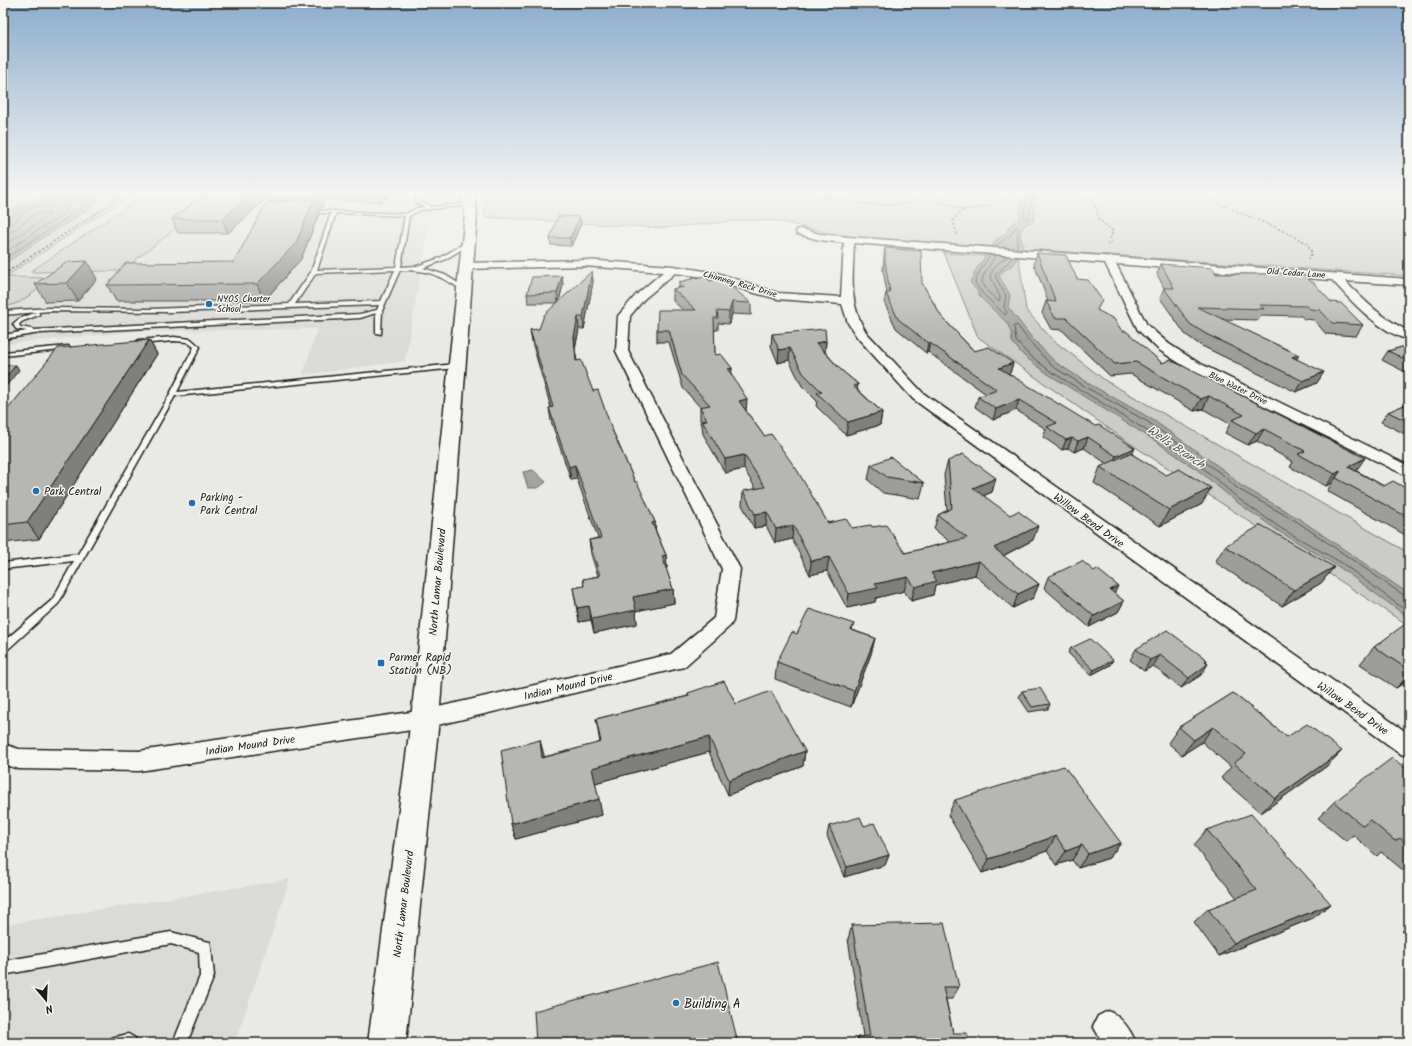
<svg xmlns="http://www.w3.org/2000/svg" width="1412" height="1046" font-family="Kalam,sans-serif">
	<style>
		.built { fill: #dadad6 }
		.green { fill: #cbcbc7; stroke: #747472 }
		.water { fill: #a3a3a1; stroke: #6d6d6c }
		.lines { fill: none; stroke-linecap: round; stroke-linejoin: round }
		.shore { stroke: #525251; stroke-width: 1 }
		.service-casing { stroke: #1c1c1c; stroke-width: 3 }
		.minor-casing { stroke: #1c1c1c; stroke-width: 3 }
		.primary-casing { stroke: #1c1c1c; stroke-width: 3 }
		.path { stroke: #1c1c1c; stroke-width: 1.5; stroke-dasharray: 2.5 2; stroke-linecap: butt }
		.service { fill: #f6f6f2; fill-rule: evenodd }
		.minor { fill: #f6f6f2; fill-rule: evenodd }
		.primary { fill: #f6f6f2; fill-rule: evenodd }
		.wall { fill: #9d9d9a; stroke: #1c1c1c }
		.shaded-wall { fill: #7f7f7d; stroke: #1c1c1c }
		.building { fill: #b6b6b3; stroke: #1c1c1c }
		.poi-dot { fill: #1f6fb2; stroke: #f6f6f2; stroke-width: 1.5 }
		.labels { text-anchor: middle; stroke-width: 3; stroke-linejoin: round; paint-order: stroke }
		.far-street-label { font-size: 9px; fill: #1c1c1c; stroke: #f6f6f2 }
		.far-poi-label { font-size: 9px; fill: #1c1c1c; stroke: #f6f6f2; text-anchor: start }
		.poi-label { font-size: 11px; fill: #1c1c1c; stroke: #f6f6f2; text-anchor: start }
		.street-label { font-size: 11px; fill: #1c1c1c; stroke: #f6f6f2 }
		.water-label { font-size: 12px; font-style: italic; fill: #525251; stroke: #f6f6f2 }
		.near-poi-label { font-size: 13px; fill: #1c1c1c; stroke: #f6f6f2; text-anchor: start }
	</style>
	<rect width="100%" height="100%" fill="#e9e9e5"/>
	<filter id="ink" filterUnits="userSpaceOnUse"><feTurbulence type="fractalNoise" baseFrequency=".025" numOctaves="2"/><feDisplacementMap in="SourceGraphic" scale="8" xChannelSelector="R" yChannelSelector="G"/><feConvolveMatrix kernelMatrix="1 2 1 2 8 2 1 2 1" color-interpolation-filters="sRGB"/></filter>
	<g filter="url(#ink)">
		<path class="built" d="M156,191h279l-30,170 -102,14 14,-46 -176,2 -138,13v-66l130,-85 19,1z
			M290,879l-55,164h-232v-118z"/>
		<path class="green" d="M3,191l130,2 -128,84 49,1 -34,24 -17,6z
			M485,191h924v85l-568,-40 -63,-15 -30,-1 -87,8 -176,-11z
			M214,199l-93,72 -91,1 107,-72z
			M944,253l75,6 7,51 27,30 53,41 303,172v73l-281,-184 -150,-105z"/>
		<path class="water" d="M1023,191h16l-5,16 1,6 -2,8 -10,5 -3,8 3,11 -9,19 -11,7 -4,5 11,19 -2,12 24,31 23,24 36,23 59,33 75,53 15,14 58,33 111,76v24l-70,-51 -59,-35 -42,-29 -39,-32 -42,-29 -109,-68 -24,-18 -12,-14 -1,-10 -4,-9 -29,-28v-3l-8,-10 4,-5v-4l22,-33 12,-8v-5l12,-9z
			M43,197l50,1 4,2 -3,5 -31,21 -19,11 -41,28c0,-13 -2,-29 0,-42 3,-15 27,-24 40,-26z
			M533,470l13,12 -8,6h-10l-5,-16z"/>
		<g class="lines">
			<path class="shore" d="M1027,191l-3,27 2,2 3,-2 1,-12 5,-15
				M3,224c7,-4 12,-11 19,-16 13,-7 50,-10 64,-5l-1,3 -82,54
				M3,229c9,-2 14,-10 20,-16 11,-9 34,-10 47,-5l-11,10 -20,11 -36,25
				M3,235c20,-5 25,-27 48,-21l-48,32
				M996,247l3,-4 12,-8 5,-9 2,2 -1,21
				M990,255l-12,19 -3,9 8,11 22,21 2,-2 -3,-6 2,-11 -11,-20 18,-19
				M996,255l-13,21 -1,6 6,10 10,9 2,-1v-3l-10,-22 6,-10 12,-9
				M1409,597l-4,-1 -109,-75 -58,-32 -15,-14 -75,-53 -59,-33 -37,-23 -23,-25 -12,-16 -3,1 2,15 11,12 23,18 109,67 43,29 38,33 42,29 60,34 67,50"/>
			<g class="service-casing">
				<path id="service" d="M416,191h4v11l9,3v2l41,-4 2,1 -2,1 -50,5 -11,6 -8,51 16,-1 23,-8 25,-15h4v2l-25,15 -21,8 22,7 21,13 -5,1c-23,-14 -34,-20 -61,-19l-18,41 -1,23 -5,-1v-20l-16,5 -17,1 -303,14 -37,6v-4l24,-4 -11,-2 -3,-5 6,-5 18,-7 2,1v2l-16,6 -4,3 1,3 12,2 1,1 327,-16 17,-4 2,-5 -209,7 -120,-1 -47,4v-4l47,-3 100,1 139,-5 22,-32 20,-59h-25v-2h28l72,3 11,-6 9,-1 -10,-4zM336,213l69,3 -9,51 -79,3zM395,270l-14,31 -86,3 21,-31z
					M174,337l17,2 9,8 -23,45 279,-28 3,2 -3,2 -281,28 -117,208 -52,47 -3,1v-10l49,-42 22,-39 -71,8v-6l75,-9 92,-160 24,-47 -7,-5 -13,-1 -35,3 -3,-2 3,-2z
					M68,346l3,2 -1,1 -67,7v-4z
					M171,932l34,9 5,1 1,5 3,29 -27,67h-14l27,-67 -1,-24 -28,-8 -168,31v-14z
					M128,1034l7,4 2,5h-28l2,-5z"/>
			</g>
			<g class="minor-casing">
				<path id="minor" d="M801,229l19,5 29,3 560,42v6l-64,-4c19,20 39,39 64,50v9c-30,-8 -57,-38 -77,-60l-216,-16 31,61 22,19 28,18 212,104v11l-222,-109 -28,-18 -21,-20 -33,-67 -251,-20c-1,32 -6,61 12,89l57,61 486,341v23l-8,-3 -488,-355 -56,-62 -9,-14 -6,-19 -64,-5 -27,-7 -40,-14 -36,-5 -31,26 -14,17 -2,35 112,218 -7,52 -3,5 -46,41 -259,61 -286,43 -120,-2 -16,-5v-20l16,5 120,2 286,-41 246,-56 43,-36 8,-49 -106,-218 2,-35 18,-21 27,-23 -79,-6 -119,3 -5,-3 5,-3 119,-3 89,6 44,7 61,20 63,4 3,-54 -24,-3 -23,-6 -1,-2 1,-2z
					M1108,1011c14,6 22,18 28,32h-33l-10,-17 5,-10z"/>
			</g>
			<g class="primary-casing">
				<path id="primary" d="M462,191h12l3,23 -38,505 -33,324h-38l43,-324 54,-505z"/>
			</g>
			<path class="path" d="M800,191c38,9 78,20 117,10l-2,-5 -19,-5
				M937,191l1,9 2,2 23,8 -10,10 4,15
				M1083,191l14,18 2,11 13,10 1,3 -3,3 1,6 -4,3
				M1196,191l21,12 62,26 28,14 5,10 -5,8
				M3,194l31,-2 83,3 4,2 -118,78
				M963,210c17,-2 34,-3 46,-16l-1,-3"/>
			<use href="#service" class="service"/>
			<use href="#minor" class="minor"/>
			<use href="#primary" class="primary"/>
		</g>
		<path class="wall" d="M200,191h193l-13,11 -55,-3 -4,10h-3l1,5 -18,45 -37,42h-148l-9,-16 127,-23 37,-59 2,-10 -45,40h-50l-6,-14 33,-25h-4z
			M581,224l-10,22 -20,-1 -1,-7z
			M885,248l37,35 19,33 33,35 39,12 -3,10 -1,1 123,80 70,50 -42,22 -66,-43 6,-16 7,-3 -23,-16 -10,4 -6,-4 -6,2 -19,-13 3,-8 -30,-19 -23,10 -18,-13 3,-10 8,-3 -58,-42 -2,1 -30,-25 -12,-26 2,-9h1l-4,-23 1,-13z
			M1037,253l40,26 21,32 24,20 40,32 222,123 25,4v47l-82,-46 5,-8 -6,3 -36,-19 3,-5 -36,-21 -9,4 -23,-12 5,-9 -27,-15 -9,2 -63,-37 -21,2 -48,-46 -11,-1 -9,-16 4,-12h2l-14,-37z
			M1161,264l55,10h50l1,-2 44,10 20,20 32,23 -7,11 -30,-2 -12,-14 -10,-1 -3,-3 -40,-1 -3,5 -36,-1 75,40 20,24 -21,9 -96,-47 -15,-11 -25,-36 4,-10 -7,-14z
			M592,271l1,11 -9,47h-5l-4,20 2,12 34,66 24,55 20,40v7l11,26 1,13 -1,1 7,20 1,14 -38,8 1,13 -43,9 -3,-13 -12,2 -6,-34 11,-2 -1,-7 15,-3 -7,-22 -2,-14 9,-2 -21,-59 -6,1 -20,-59 -2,-13h2l-19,-66 -2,-12 9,-1 19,-26h-30l-1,-9 35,-18 1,9 -4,17z
			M97,279l-19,22 -32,1 -11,-18z
			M710,281l41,22v12l-19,-1 -3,10 -11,-1v7h-4l1,25 17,13 -1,7 15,36 18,25 64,87 24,5 20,-1 33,26 45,-11 -16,-13 4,-14 9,-5 -3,-35 4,-14 48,17 -4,14 -9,4 50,44 -30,16 36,28 -6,14 -20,10 -38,-33 -40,10 -2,10 -22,6 -7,-10 -28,7 -1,4 -28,6 -20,-37 -17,4 -18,-36 -17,4 -9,-17 -12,2 -12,-23 1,-14 13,-2 -12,-20 -19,4 -22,-39 -1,-9 -2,-5v-13l-17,-19 -14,-46h-12v-12l26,-20 -10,-9v-12l6,-1v-6z
			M772,334l54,7 -1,11 16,18 17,14 -1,5 25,23 -2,13 -34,10 -30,-29 1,-5 -15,-15 -13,-26 -11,3 -7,-17z
			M149,340l8,14 -118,185 -36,4v-128z
			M1409,345v29l-27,-14 6,-9z
			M1409,403v33l-28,-14 7,-10z
			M871,465l53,18 -4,16 -37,-6 -15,-13z
			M1225,546l109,21 -13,16 -39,23 -67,-44z
			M1048,577l66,17 10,7 -6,11 -29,15 -45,-39z
			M1409,623v66l-7,-5 -6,4 -36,-24 14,-17z
			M854,624l-2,6 23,8 -4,16 -20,53 -76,-28 2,-17 20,-28z
			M1071,648l39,17 -19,10 -23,-22z
			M1136,649l71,11 -6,15 -20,13 -28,-22 -9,5 -14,-11z
			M1022,691l28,13 -2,5 -19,3 -10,-15z
			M688,693l48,11 69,47 -2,15 -75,29 -19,-43 -114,31 7,32 -86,24 -5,-15 33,-67 56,-14 -4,-24 92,-23z
			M1233,693l54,44 40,29 -66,47 -40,-35 10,-11 -29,-25 -20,13 -14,-12 11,-16z
			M1409,769v106l-28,-23 -4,4 -24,-21 -7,6 -28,-23 16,-16z
			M955,800l166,43 -12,15 -31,10 -6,-8 -16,5 -9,-14 -65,22 -34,-58z
			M829,826h35l25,29 -4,10 -41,12 -17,-41z
			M1207,830l124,74 -18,14 -94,38 -25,-34 14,-13 29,-11 -43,-53z
			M852,925l107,62 -7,12h-6l7,34 17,10h-115l3,-6 5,-1 -15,-97z
			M1409,926v12l-7,-7z"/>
		<path class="shaded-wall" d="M255,191h20l-47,42 -6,-14z
			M318,191h4l3,8 -4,10h-3l1,5 -18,45 -37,42 -7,-17 18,-72 -5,-13z
			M377,191h16l-13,11z
			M580,217l1,7 -10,22 -1,-8z
			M87,261l10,18 -19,22 -11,-18z
			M592,271l1,11 -9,47 -1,-12z
			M562,276l1,9 -5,18 -1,-10z
			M732,302v12l-3,10v-12z
			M578,317l1,12 -4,20 -1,-12z
			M149,340l8,14 -118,185 -12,-17z
			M826,341l-1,12 -9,-10z
			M928,343h2l-2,9 -2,1z
			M790,348l-1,12 -11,3 1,-13z
			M1299,355l-6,11 -1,-9z
			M1013,363l-3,10 -14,4 3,-9z
			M16,365l3,5 -16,20v-10z
			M732,368l-1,13 -3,-12z
			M1324,372l-7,11 -21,9 7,-11z
			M858,384l-2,14 -3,-12z
			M1209,396l-6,13 -9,2 7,-12z
			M747,399l-1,14 -7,-12z
			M1019,400l-3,10 -23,10 3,-11z
			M882,412l-2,13 -34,10 2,-13z
			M1264,429l-7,12 -9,4 8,-12z
			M1088,437l-4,11 -10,4 4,-11z
			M1072,438l-4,10 -6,2 4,-10z
			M1135,448l-5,11 -19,7 5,-10z
			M744,455v14l-19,4v-14z
			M1365,458l-9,13 -8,-4z
			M575,465l2,14 -6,1 -2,-13z
			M1341,470l-9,13 -6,3 9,-12z
			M996,478l-4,14 -23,10 4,-14z
			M1211,488l-9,16 -42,22 9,-16z
			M767,512l-1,14 -12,2 1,-14z
			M655,522l1,14 -4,-13z
			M793,525l-1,14 -17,4 1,-14z
			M1038,526l-5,14 -44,23 5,-15z
			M666,555l1,13 -4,1 -1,-13z
			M829,557l-2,14 -17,4 1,-14z
			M979,561l-4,14 -40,10 -2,10 -22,6 4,-14 16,-14z
			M1334,567l-13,16 -39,23 12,-16z
			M908,577l-4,14 -28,7 -1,4 -28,6 2,-14 26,-10z
			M1039,584l-6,14 -20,10 5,-14z
			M1118,586l-5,11 -3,-7z
			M673,589l1,14 -38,8 1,13 -43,9 -2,-14 41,-22z
			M1124,601l-6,11 -29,15 5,-11z
			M589,606l2,14 -12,2 -2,-14z
			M875,638l-4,16 -20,53 3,-16z
			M1160,655l-7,11 -9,5 6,-11z
			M1113,660l-3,5 -19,10 3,-5z
			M1207,660l-7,10 8,-6 -7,11 -20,13 8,-10 16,-17z
			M1409,675v1l-7,8 -6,4z
			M1213,727l-11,15 -20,13 12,-15z
			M709,737v15l-114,31 -3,-15z
			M540,740l4,15 2,18 -4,-15z
			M805,751l-2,15 -75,29 1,-15z
			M1342,751l-15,15 -66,47 14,-15z
			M599,799l3,16 -86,24 -5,-15z
			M1056,836l-9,15 -65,22 7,-14z
			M1121,843l-12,15 -31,10 10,-14z
			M1082,845l-10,15 -16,5 10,-14z
			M889,855l-4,10 -41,12 3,-10z
			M1331,904l-18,14 -94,38 15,-13z"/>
		<path class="building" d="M209,191h46l-33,28h-50z
			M274,191h44l-1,4 -47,4z
			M314,199l-18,44 -39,41 -150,1 19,-22 108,-1 32,-59z
			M558,216l22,1 -10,21h-20z
			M885,248l36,3 1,32 19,33 33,35 15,-4 24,16 -14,5 96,58 4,-1 36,23 -19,8 -28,-19 -10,4 -6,-3 -6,2 -19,-13 10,-4 -38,-23 -23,9 -18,-12 19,-7 -67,-47h-2l-30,-24 -12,-26h4l-5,-32z
			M1037,253l29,2 11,24 11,1 14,20 -5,10 17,9 8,12h4l36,32 8,-3 13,6 182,92 -17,9 36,19 9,-5 16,9v28l-73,-40 5,-8 -6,4 -37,-20 7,-3 -41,-22 -8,4 -24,-13 12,-5 -35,-19 -8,3 -65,-37 -21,2 -49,-46h-11l-9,-17 10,1z
			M87,261l-20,22 -32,1 32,-22z
			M1161,264l52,4 3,6h52l-1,-2 38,3 6,7h2l18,20 10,1 22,22 -31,-2 -12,-13 -10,-1 -3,-3 -48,-1 5,4 -67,-2 102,48 -7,2 32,15 -21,9 -97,-47 -16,-10 -26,-36h10z
			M592,271l-9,46h-5l-4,20 2,24 5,-1 12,31 5,-1 13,37 24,55h2l18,40 -3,1 14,32 -4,1 11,33 -40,8 3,13 -44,9 -3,-13 -12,2 -4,-20 11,-2 -1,-7 17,-3 -11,-36 12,-2 -26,-73 -6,2 -20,-59 4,-1 -23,-77 9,-1 5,-14z
			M562,276l-5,17 -30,1 5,-17z
			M704,276l6,5 11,-3 30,25 -19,-1 -3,10 -12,-1 1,7h-4l1,37 6,-1 11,14 -4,1 19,30 -8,2 25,35 7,-2 26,36 31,53 18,-4 6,9 19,-3 1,2 14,-2 19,28 62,-15 -29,-23 14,-7 -4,-47 15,-7 33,24 -23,10 37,27 8,-4 20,15 -44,22 45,36 -21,10 -39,-33 -48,12 6,8 -22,6 -7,-10 -33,7 3,4 -29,6 -20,-37 -18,4 -18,-36 -17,4 -9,-17 -12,2 -12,-23 22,-4 -21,-32 -19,4 -23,-38 5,-1 -7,-13 10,-2 -28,-30 -13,-45h-12l1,-20h38l-23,-21 11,-2 -5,-5z
			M825,329l1,12 -10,2 25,27 17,14 -5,2 29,26 -34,10 -31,-29 5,-1 -19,-19 -13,-25 -11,2 -7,-16z
			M149,340l-122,182 -24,3v-110l55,-67z
			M1409,345v16l-21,-10z
			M16,365l-13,15v-14z
			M1409,403v19l-21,-10z
			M1130,453l36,22 13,-6 32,19 -42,22 -69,-43z
			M891,457l33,26 -37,-6 -16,-12z
			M1261,525l73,42 -40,23 -69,-44z
			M1082,561l12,10 3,-2 21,17 -8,4 14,11 -30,15 -46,-39z
			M809,609l45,15 -3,6 24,8 -21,53 -77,-29 15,-30 5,2z
			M1408,622l1,1v47l-35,-23z
			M1167,630l40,30 -2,1 3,3 -19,14 -29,-23 -10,5 -14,-11z
			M1090,639l23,21 -19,10 -23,-22z
			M724,681l12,23 35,-13 34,60 -76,29 -20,-43 -117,31 7,31 -88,25 -10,-74 39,-10 2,18 59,-16 -5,-23 93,-23 -1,-3z
			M1040,688l10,16 -18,3 -10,-16z
			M1233,693l54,44 20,-13 35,27 -67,47 -41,-35 12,-9 -33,-27 -19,13 -15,-13z
			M1392,758l16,12 1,-1v76l-9,-7 -5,3 -25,-21 -7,6 -29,-24z
			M1064,766l57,77 -33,11 -6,-9 -16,6 -10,-15 -67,23 -34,-59z
			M1251,814l80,90 -97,39 -26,-34 49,-19 -50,-60z
			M860,817l4,9 10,-3 15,32 -42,12 -18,-41z
			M944,923l15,64h-16l10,46h14l3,10h-111l-1,-6 12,-1 -18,-111z
			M718,962l20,81h-202l-2,-32z"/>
	</g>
	<linearGradient id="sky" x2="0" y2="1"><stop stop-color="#8cadcc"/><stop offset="0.57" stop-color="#f5f5f3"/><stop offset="1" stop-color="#f5f5f3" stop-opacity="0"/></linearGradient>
	<rect width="1412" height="338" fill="url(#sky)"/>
	<g class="poi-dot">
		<circle cx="209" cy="304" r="4"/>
		<circle cx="36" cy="491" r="4"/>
		<circle cx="192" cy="503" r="4"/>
		<rect x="377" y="659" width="8" height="8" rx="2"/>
		<circle cx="676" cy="1003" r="4"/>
	</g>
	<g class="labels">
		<g class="far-street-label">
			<text transform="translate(1296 273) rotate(4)" y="3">Old Cedar Lane</text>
			<text transform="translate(740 284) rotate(16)" y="3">Chimney Rock Drive</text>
			<text transform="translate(1238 388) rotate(26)" y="3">Blue Water Drive</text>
		</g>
		<g class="far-poi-label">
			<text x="217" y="302">NYOS Charter<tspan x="217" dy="10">School</tspan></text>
		</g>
		<g class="poi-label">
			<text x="44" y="495">Park Central</text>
			<text x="200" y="501">Parking -<tspan x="200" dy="13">Park Central</tspan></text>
			<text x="389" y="661">Parmer Rapid<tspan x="389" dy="13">Station (NB)</tspan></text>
		</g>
		<g class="street-label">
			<text transform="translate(1089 520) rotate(36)" y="4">Willow Bend Drive</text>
			<text transform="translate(437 582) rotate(-85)" y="4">North Lamar Boulevard</text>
			<text transform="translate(568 686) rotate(-13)" y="4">Indian Mound Drive</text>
			<text transform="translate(1353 708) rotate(35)" y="4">Willow Bend Drive</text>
			<text transform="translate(250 745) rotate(-8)" y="4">Indian Mound Drive</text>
			<text transform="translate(403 904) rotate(-83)" y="4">North Lamar Boulevard</text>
		</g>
		<g class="water-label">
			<text transform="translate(1176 447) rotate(34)" y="4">Wells Branch</text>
		</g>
		<g class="near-poi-label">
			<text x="684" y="1008">Building A</text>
		</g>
	</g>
	<rect width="1412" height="1046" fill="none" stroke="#f6f6f2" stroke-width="16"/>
	<rect x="8" y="8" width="1396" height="1030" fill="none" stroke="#1c1c1c" stroke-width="1.5" filter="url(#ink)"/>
	<g transform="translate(46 1000) rotate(161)" stroke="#f6f6f2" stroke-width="3" paint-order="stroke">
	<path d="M0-3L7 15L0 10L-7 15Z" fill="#1c1c1c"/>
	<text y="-6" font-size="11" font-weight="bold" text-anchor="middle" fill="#1c1c1c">N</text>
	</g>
</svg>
